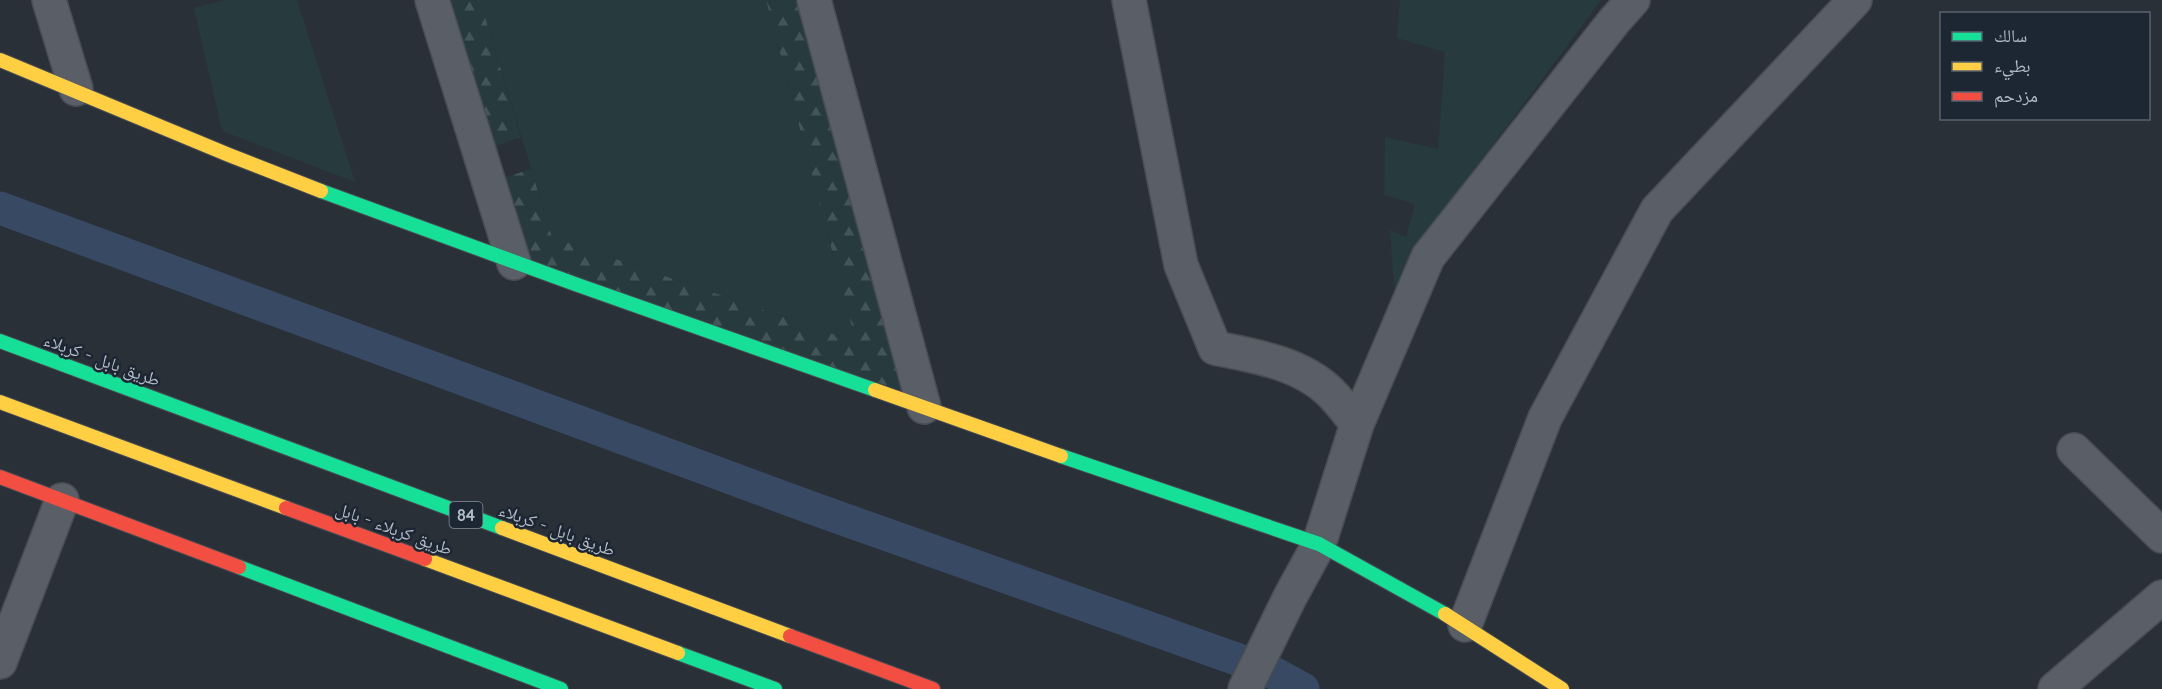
<svg xmlns="http://www.w3.org/2000/svg" width="2162" height="689" font-family="Quicksand,'Noto Naskh Arabic',sans-serif">
	<style>
		.grass { fill: #273a3e }
		.forest { fill: url(#forest-firs) }
		.lines { fill: none; stroke-linecap: round; stroke-linejoin: round }
		.canal { stroke: #384963; stroke-width: 33 }
		.street-casing { stroke: #484c53; stroke-width: 36 }
		.fast-casing { stroke: #484c53; stroke-width: 16 }
		.slow-casing { stroke: #484c53; stroke-width: 16 }
		.jam-casing { stroke: #484c53; stroke-width: 16 }
		.street { stroke: #5a5e66; stroke-width: 33 }
		.fast { stroke: #16e098; stroke-width: 14 }
		.slow { stroke: #ffcf43; stroke-width: 14 }
		.jam { stroke: #f24e42; stroke-width: 14 }
		.labels { text-anchor: middle; stroke-width: 5; stroke-linejoin: round; paint-order: stroke }
		.shield { fill: #1d2633; stroke: #878f9c; stroke-width: 1.5 }
		.shield-label { font-size: 16px; font-weight: bold; fill: #b4bcc9 }
		.street-label { font-size: 18px; fill: #b4bcc9; stroke: #1d2633 }
	</style>
	<defs>
		<pattern id="forest-firs" width="22" height="20" patternUnits="userSpaceOnUse" patternTransform="scale(1.5)"><rect width="22" height="20" fill="#273a3e"/><path d="M5 1l3.5 6h-7zM16 11l3.5 6h-7z" fill="#445559"/></pattern>
	</defs>
	<rect width="100%" height="100%" fill="#2a3038"/>
	<path class="grass" d="M225,0h72l58,182 -133,-51 -28,-123z
		M480,0h286l90,342 -304,-105z
		M1400,0h201l-175,235 -31,66 -5,-71 16,7 9,-33 -31,-9 1,-58 53,12 7,-97 -48,-14z"/>
	<path class="forest" d="M445,0h35l41,137 -27,10z
		M766,0h42l106,395 -394,-137 -22,-78 33,-11 21,68 304,105z"/>
	<g class="lines">
		<path class="canal" d="M0,208l812,300 458,163 33,18"/>
		<g class="street-casing">
			<path id="street" d="M49,0l27,89
				M432,0l82,263
				M814,0l110,407
				M1129,0l52,265 34,83c40,8 85,15 115,44 10,10 19,22 27,32
				M2074,450l88,86
				M1465,625l80,-207 112,-208 198,-210
				M0,662l62,-162
				M1245,689l45,-92 29,-53 38,-120 71,-167 187,-237 18,-20
				M2055,689l107,-92"/>
		</g>
		<g class="fast-casing">
			<path id="fast" d="M321,191l254,93 300,106
				M0,341l502,187
				M1061,456l258,88 126,70
				M239,567l322,122
				M678,653l97,36"/>
		</g>
		<g class="slow-casing">
			<path id="slow" d="M0,60l229,95 92,36
				M875,390l186,66
				M0,402l286,106
				M502,528l288,108
				M425,559l253,94
				M1445,614l117,75"/>
		</g>
		<g class="jam-casing">
			<path id="jam" d="M0,477l239,90
				M286,508l139,51
				M790,636l143,53"/>
		</g>
		<use href="#street" class="street"/>
		<use href="#fast" class="fast"/>
		<use href="#slow" class="slow"/>
		<use href="#jam" class="jam"/>
	</g>
	<g class="labels">
		<rect class="shield" x="449.5" y="502" width="33" height="26" rx="4.5"/>
		<g class="shield-label">
			<text x="466" y="521">84</text>
		</g>
		<g class="street-label">
			<text transform="translate(102 360) rotate(20)" y="6">طريق بابل - كربلاء</text>
			<text transform="translate(394 529) rotate(20)" y="6">طريق كربلاء - بابل</text>
			<text transform="translate(557 530) rotate(20)" y="6">طريق بابل - كربلاء</text>
		</g>
	</g>
	<rect x="1940" y="12" width="210" height="108" fill="#1d2633" stroke="#59626f" stroke-width="1.5"/>
	<rect x="1952" y="32" width="30" height="9" fill="#16e098" stroke="#59626f" stroke-width="1.5"/>
	<text x="1994" y="42" font-size="18" fill="#b4bcc9">سالك</text>
	<rect x="1952" y="62" width="30" height="9" fill="#ffcf43" stroke="#59626f" stroke-width="1.5"/>
	<text x="1994" y="72" font-size="18" fill="#b4bcc9">بطيء</text>
	<rect x="1952" y="92" width="30" height="9" fill="#f24e42" stroke="#59626f" stroke-width="1.5"/>
	<text x="1994" y="102" font-size="18" fill="#b4bcc9">مزدحم</text>
</svg>
